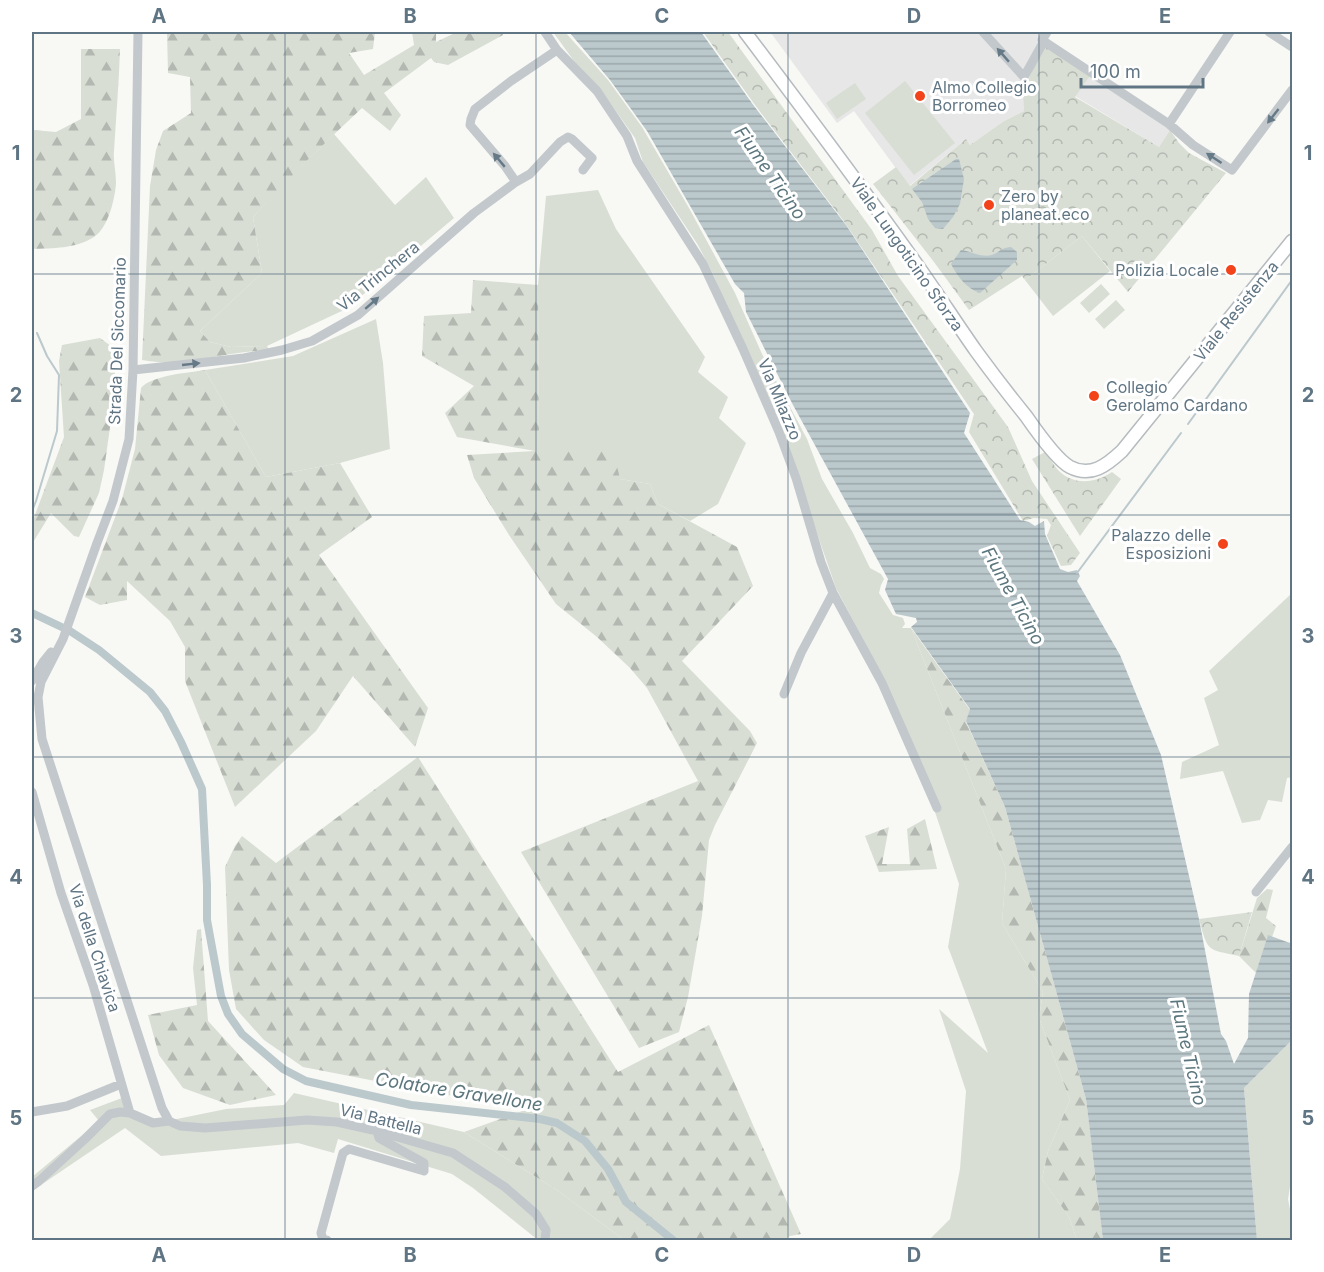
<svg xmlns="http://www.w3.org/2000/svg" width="1324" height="1272" font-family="Inter,sans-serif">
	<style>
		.built { fill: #e6e7e6 }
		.green { fill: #d8ded4 }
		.forest { fill: url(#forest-firs) }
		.park { fill: url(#park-crowns) }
		.water { fill: url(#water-rules) }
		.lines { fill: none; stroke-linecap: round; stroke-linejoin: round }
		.stream { stroke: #bbc8cc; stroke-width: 2 }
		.canal { stroke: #bbc8cc; stroke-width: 8 }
		.major-casing { stroke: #b5bbbf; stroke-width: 15 }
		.minor { stroke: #c2c8cb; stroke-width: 9 }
		.major { stroke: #fff; stroke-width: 12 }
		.oneway { fill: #657987 }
		.grid { fill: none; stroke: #607583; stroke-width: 1.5; stroke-opacity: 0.55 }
		.poi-dot { fill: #f2431b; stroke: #fff; stroke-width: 2 }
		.labels { text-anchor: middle; stroke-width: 6; stroke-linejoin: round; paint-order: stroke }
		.poi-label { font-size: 16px; fill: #607583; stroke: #fff; text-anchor: start }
		.street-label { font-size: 16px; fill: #607583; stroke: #fff }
		.water-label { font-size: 18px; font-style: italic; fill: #5b767d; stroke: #fff }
		.neatline { fill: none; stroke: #607583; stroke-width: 2 }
		.grid-label { font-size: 20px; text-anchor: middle; font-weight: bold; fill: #607583 }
	</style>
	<defs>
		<pattern id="forest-firs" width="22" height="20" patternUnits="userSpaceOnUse" patternTransform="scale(1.5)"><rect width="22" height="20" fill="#d8ded4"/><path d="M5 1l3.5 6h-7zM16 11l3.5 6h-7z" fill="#b3b9b1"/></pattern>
		<pattern id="park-crowns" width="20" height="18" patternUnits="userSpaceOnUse" patternTransform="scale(1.5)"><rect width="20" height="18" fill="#d8ded4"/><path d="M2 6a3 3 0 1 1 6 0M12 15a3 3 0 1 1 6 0" fill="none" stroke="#b3b9b1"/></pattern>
		<pattern id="water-rules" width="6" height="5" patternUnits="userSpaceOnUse" patternTransform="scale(1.5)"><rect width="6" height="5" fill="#bbc8cc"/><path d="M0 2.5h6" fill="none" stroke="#9ba7ab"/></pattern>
	</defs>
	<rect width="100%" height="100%" fill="#f8f8f5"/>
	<path class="built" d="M773,32h206l43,48 2,31 -20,10 -34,24 -4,-6 -57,47 -55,-75 -17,12 -66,-90z
		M988,32h57l-21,41z
		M1090,76l80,54 -11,17 -84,-51z"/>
	<path class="green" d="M553,32h12l43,48 34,47 47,81 46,85 27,61 45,85 15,40 31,54 17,35 11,6 3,5 -3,6 -2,8 14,22 10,3 2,6 -3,4h9l95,241 -4,54 41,69 -4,26 31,82 -22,51 -6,28 27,38 8,23h-148l21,-21 10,-50 6,-78 -27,-82 49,44 -40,-106 11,-63 -28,-84 -65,-155 -30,-57 -33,-95 -89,-217 -16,-31 -55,-83 -8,-24 -34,-48 -27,-29z
		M905,81l50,62 -41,32 -49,-62z
		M855,83l11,16 -29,20 -11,-16z
		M334,134l61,71 31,-28 28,41 -108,91 -79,37 -36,1 -21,-5 -10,-11 62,-58 -9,-56 28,-31z
		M598,190l18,39 89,128 -7,15 30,25 -9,21 27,25 -28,61 -28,17 -32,-17 -8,-20 -30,-5 -81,-28 -1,-166 8,-89z
		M1082,236l28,35 -57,45 -28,-36z
		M1101,284l9,10 -21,19 -9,-10z
		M1116,300l9,10 -21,19 -9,-10z
		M376,319l7,44 7,86 -50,14 -74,14 -61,-107 88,-14z
		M1292,593v184l-5,1 -5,24 -14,-2 -8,20 -18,3 -19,-52 -43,8 2,-17 37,-17 -15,-47 14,-8 -9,-19z
		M1292,1040v134l-4,25 4,21v20h-35l-13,-152z
		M294,1093l170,39 93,58 67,50h-86l-65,-52 -21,-14 -114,-35 -4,14 -36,-10 -137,13 -36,-28 -93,63v-14l67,-56 -9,-11 32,-12 3,11 30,11 22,-1 49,-10 58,-4z"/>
	<path class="forest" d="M167,32h208l-2,17 -24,4 15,22 50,-30 -2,-13h24v10l21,-10h45l1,3 -55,30 -14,-3 -3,-4 -47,35 17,22 -11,16 -28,-23c-38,35 -74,71 -109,109l9,56 -62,58 10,11 21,5 36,-1 2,4c-12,1 -25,2 -38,4 -31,5 -57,12 -89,6l8,-174 6,-36 7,-19 28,-18 -1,-36 -22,-4z
		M81,49h39c-1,34 -4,68 -6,102 -1,10 2,21 2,32 -1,16 -8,45 -22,54 -19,12 -41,11 -62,12v-119l24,2 25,-13z
		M473,280l65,5 1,166 74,-2 7,30 30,5 8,20 79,43 16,39 -71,75 68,70 7,12 -42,82 -6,15 -7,76 -14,81 -9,35 -40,16 -118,-196 177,-71 -51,-93 -17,-20 -33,-31 -41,-33 -47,-69 -35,-57 -7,-23 68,-4 -78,-14 -12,-24 29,-27 -52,-30 2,-40 47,-3z
		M100,338l15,11v43l-11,78 -5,23 -20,44 -5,-1 -23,-23 -19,31v-21l32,-86 -5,-76 3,-16z
		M205,370l61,107 74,-14 32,54 -53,38 109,153 -13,39 -62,-71 -37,55 -81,76 -50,-126v-34l-15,-26 -43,-40v19l-27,5 -15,-8 37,-98 13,-50 6,-61c11,-13 47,-15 64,-18z
		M911,628l59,82 -4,12 39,85 81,292 17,141h-26l-8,-23 -27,-38 6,-28 22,-51 -31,-82 4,-26 -41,-69 4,-54z
		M418,757l200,315 91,-47 92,209 -11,2 -6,4h-160l-67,-50 -93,-58 61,-22 -222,-43 -39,-27 -28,-31 -7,-39 -4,-103 10,-21 7,-10 34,27z
		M925,819l12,50 -58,3 -14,-36 24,-9 -7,37h28l-3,-35z
		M1267,889l6,1 -7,28 10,8 -4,11 -4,-1 -12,37 -17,-17 18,-58z
		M201,929l7,92 68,74 -46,10 -47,-17 -24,-33 -11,-40 49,-10 -4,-37 4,-38z"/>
	<path class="park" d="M703,32h25l144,198 26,46 110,151 24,54 48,72 -9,12 -10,1 -14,-30 4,-11 -4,-6 -13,-1 -11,3 -54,-89 5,-18 -131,-194 -88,-115z
		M1043,44l47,32 -15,21 84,50 11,-17 9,13 10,10 37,20 -98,119 -46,-56 -57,44 -3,-4 -53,34 -35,-48 -61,-78 23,-17 14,19 56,-47 4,6 34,-24 20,-10 -2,-29 5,1z
		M1045,452c5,6 9,14 14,19 16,15 37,12 53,1l9,7 -41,57 -48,-77z
		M1252,912l-13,44c-33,-7 -31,-4 -40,-37z"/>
	<path class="water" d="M569,32h132l53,74 92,119 124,188 -6,20 56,87 9,2 6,4 9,-5 1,13 15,35 8,3 9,-2 3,6 -3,5 43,74 41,100 38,164 22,115 5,7 8,23 14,-26 1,-44 19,-59 22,8 2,-3v100l-48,48 13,152h-154l-17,-141 -81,-292 -39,-86 4,-12 -59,-82 6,-5 -1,-4 -20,-4 -11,-24 3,-11 -95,-174 -47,-93 -2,-19 -9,-9 -88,-153 -37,-51z
		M956,159h3l5,20 -4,25 -7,13 -10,12 -8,-1 -7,-9 -6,-17 -10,-13z
		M1011,247l6,5v8l-37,33c-13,-4 -23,-17 -29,-29l10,-14c10,1 20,8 31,5 8,-3 8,-7 19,-8z"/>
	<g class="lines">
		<path class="stream" d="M1188,424l104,-144
			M32,511l4,-10 21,-70 2,-56 -12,-19 -10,-23
			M1077,573l104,-140"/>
		<path class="canal" d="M32,613l38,18 29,19 51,42 15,19 16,31 21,47 5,96v35l14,76 7,18 14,20 41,35 23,12 105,24 129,14 17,4 28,18 23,28 18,33 47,38"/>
		<g class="major-casing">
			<path id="major" d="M745,32c59,78 118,157 175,237 19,27 37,55 56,82 16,22 33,44 50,65 9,13 31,44 44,51 21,11 37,-2 52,-16l170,-210"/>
		</g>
		<path class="minor" d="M138,32l-5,338 -4,69 -16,62 -16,42 -34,96 -22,43 -3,15 4,42 120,369 7,13
			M545,32l12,18 40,41 30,45 10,25 66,103 40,85 36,83 17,46 25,84 12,31 49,90 55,125
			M983,32l41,45 20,-36
			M1047,32l-5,8 127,84 24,21 39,25 60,-80
			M1269,32l23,15
			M1169,124l61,-92
			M516,182l14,-8 30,-32 8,-5 4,2 20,19 -9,12
			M133,370l111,-12 38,-8 30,-9 46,-26 116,-102 42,-31 -11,-16 -35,-41 1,-6 4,-10 36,-28 46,-31
			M32,681l11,-19 8,-10
			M784,694l17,-41 32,-60
			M32,792l29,101 32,92 37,128
			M1256,892l36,-45
			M32,1112l35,-6 54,-22
			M169,1121l11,5 25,2 102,-8 30,2 36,8 80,23 52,34 31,27 10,16 -1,10
			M32,1186l7,-5 46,-42 25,-25 10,-2 10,1 23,10 16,-2
			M327,1240l-4,-1 -2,-6 22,-80 6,-4 75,22v-8l-45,-25 -2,-7"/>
		<use href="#major" class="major"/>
	</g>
	<defs><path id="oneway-solid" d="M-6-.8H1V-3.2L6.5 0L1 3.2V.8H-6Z" transform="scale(1.5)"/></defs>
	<g class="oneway">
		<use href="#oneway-solid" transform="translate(1003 55) rotate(-131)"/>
		<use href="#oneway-solid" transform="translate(1273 116) rotate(128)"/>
		<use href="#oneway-solid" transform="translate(1214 158) rotate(-147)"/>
		<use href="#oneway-solid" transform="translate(499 160) rotate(-130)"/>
		<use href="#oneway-solid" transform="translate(372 303) rotate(-41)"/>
		<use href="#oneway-solid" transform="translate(191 364) rotate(-6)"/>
	</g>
	<path class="grid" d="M285,32v1208M536,32v1208M788,32v1208M1039,32v1208M32,274h1260M32,515h1260M32,757h1260M32,998h1260"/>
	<g class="poi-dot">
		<circle cx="920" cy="96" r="6"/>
		<circle cx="989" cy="205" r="6"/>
		<circle cx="1231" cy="270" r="6"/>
		<circle cx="1094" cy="396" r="6"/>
		<circle cx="1223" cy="544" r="6"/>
	</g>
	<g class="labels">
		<g class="poi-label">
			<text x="932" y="93">Almo Collegio<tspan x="932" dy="18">Borromeo</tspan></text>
			<text x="1001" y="202">Zero by<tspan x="1001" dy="18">planeat.eco</tspan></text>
			<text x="1219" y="276" text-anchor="end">Polizia Locale</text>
			<text x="1106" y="393">Collegio<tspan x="1106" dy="18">Gerolamo Cardano</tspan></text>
			<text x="1211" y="541" text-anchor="end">Palazzo delle<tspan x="1211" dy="18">Esposizioni</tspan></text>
		</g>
		<g class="street-label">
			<text transform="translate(907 254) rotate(55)" y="6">Viale Lungoticino Sforza</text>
			<text transform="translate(378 276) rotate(-39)" y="6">Via Trinchera</text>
			<text transform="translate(1236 311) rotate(-51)" y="6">Viale Resistenza</text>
			<text transform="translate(117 341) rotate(-88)" y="6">Strada Del Siccomario</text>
			<text transform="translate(780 399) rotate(67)" y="6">Via Milazzo</text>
			<text transform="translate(95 948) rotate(72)" y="6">Via della Chiavica</text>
			<text transform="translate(381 1119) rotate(14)" y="6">Via Battella</text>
		</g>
		<g class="water-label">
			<text transform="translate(770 173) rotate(55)" y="6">Fiume Ticino</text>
			<text transform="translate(1013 596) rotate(61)" y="6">Fiume Ticino</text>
			<text transform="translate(1188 1052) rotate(77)" y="6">Fiume Ticino</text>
			<text transform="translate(459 1092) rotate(9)" y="6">Colatore Gravellone</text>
		</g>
	</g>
	<rect width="1324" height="1272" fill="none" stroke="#ffffff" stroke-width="66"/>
	<path d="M1081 78v9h122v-9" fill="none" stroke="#607583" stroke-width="3"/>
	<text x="1090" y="78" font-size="18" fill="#607583" stroke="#ffffff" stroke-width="4.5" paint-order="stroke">100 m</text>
	<rect x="33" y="33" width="1258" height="1206" class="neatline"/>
	<g class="grid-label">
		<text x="159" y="23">A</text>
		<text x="410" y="23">B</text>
		<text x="662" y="23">C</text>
		<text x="914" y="23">D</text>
		<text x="1165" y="23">E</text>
		<text x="16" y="160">1</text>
		<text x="1308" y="160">1</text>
		<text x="16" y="402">2</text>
		<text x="1308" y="402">2</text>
		<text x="16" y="643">3</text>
		<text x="1308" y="643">3</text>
		<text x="16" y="884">4</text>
		<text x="1308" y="884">4</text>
		<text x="16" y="1125">5</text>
		<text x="1308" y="1125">5</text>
		<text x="159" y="1262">A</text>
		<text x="410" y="1262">B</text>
		<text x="662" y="1262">C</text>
		<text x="914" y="1262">D</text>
		<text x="1165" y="1262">E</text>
	</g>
</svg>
